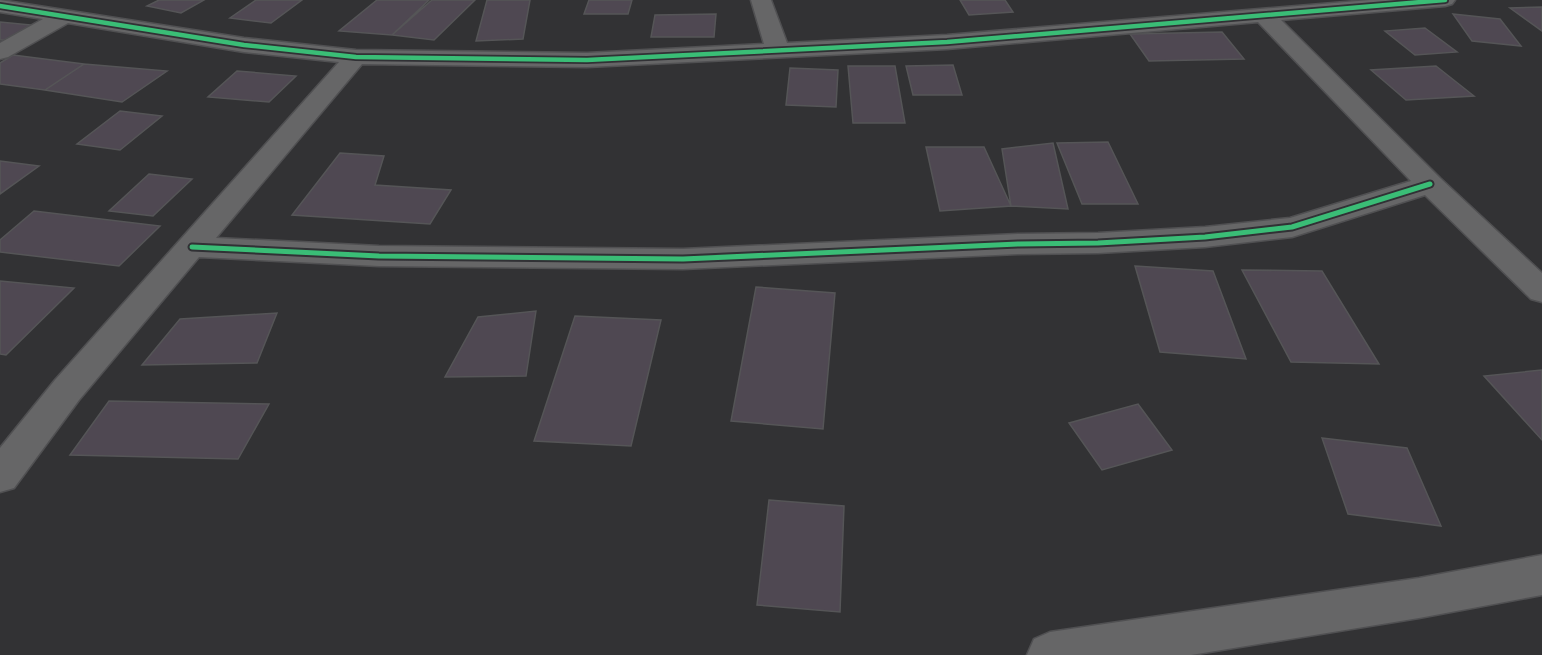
<svg xmlns="http://www.w3.org/2000/svg" width="1542" height="655" font-family="Montserrat,sans-serif">
	<style>
		.building { fill: #4f4852; stroke: #555557; stroke-width: 1.5 }
		.lines { fill: none; stroke-linecap: round; stroke-linejoin: round }
		.minor-casing { stroke: #505052; stroke-width: 3 }
		.minor { fill: #666667; fill-rule: evenodd }
		.cycleway-far1-casing { stroke: #313135; stroke-width: 8 }
		.cycleway-casing { stroke: #313135; stroke-width: 9 }
		.cycleway-far1 { stroke: #3abd76; stroke-width: 4.5 }
		.cycleway { stroke: #3abd76; stroke-width: 5 }
	</style>
	<rect width="100%" height="100%" fill="#323234"/>
	<path class="building" d="M159,0h45l-23,13 -34,-7z
		M256,0h46l-31,23 -41,-5z
		M377,0h52l-37,35 -53,-4z
		M432,0h43l-41,40 -42,-5z
		M487,0h43l-7,39 -47,2z
		M589,0h43l-4,14h-44z
		M960,0h45l8,12 -44,3z
		M1542,7v24l-32,-23z
		M716,14l-2,23h-63l4,-22z
		M1453,14l47,5 21,27 -49,-5z
		M0,22l31,3 -25,15h-6z
		M1425,28l32,24 -42,3 -30,-24z
		M1222,32l22,27 -95,2 -19,-27z
		M13,55l71,9 -39,26 -45,-6v-21z
		M84,64l83,7 -45,31 -77,-12z
		M953,65l9,30h-49l-7,-29z
		M848,66h47l10,57h-52z
		M1436,66l38,30 -68,4 -35,-30z
		M790,68l48,2 -2,37 -50,-2z
		M237,71l59,5 -27,26 -61,-5z
		M120,111l42,5 -42,34 -43,-6z
		M1108,142l30,62h-56l-25,-61z
		M1053,143l15,66 -57,-3 -9,-57z
		M926,147h58l27,59 -71,5z
		M340,153l44,3 -9,29 76,5 -21,34 -138,-9z
		M0,161l39,5 -39,28z
		M149,174l43,5 -39,37 -44,-5z
		M34,211l126,15 -41,40 -119,-14v-12z
		M1135,266l78,5 33,88 -86,-7z
		M1242,270l80,1 57,93 -88,-2z
		M0,281l74,7 -68,67 -6,-1z
		M756,287l79,6 -12,136 -92,-8z
		M536,311l-10,65 -81,1 33,-60z
		M277,313l-20,50 -115,2 38,-46z
		M575,316l86,4 -30,126 -97,-5z
		M1542,370v70l-58,-64z
		M109,401l160,3 -31,55 -168,-4z
		M1138,404l34,46 -70,20 -33,-47z
		M1322,438l85,10 34,78 -93,-12z
		M769,500l75,6 -4,106 -83,-7z"/>
	<g class="lines">
		<g class="minor-casing">
			<path id="minor" d="M0,0l244,38 112,12 231,3 177,-9 -13,-44h20l16,43 160,-8 423,-35h85l-3,4 -7,2 -164,14 159,158 102,95v29l-11,-3 -106,-104 -133,42 -87,10 -107,6 -80,1 -335,15 -304,-3 -180,-9 -120,143 -65,88 -14,4v-44l55,-68 284,-318 -95,-10 -176,-29 -60,34 -8,2v-16l43,-24 -43,-7zM1258,22l153,159 -121,37 -85,9 -107,6 -80,1 -335,15 -304,-3 -163,-8 146,-174 225,3 360,-18z
				M1542,555v40l-123,23 -228,37h-164l7,-16 16,-7 369,-54z"/>
		</g>
		<use href="#minor" class="minor"/>
		<g class="cycleway-far1-casing">
			<path id="cycleway-far1" d="M0,6l244,39 112,12 231,3 360,-18 498,-42"/>
		</g>
		<g class="cycleway-casing">
			<path id="cycleway" d="M192,247l187,9 304,3 335,-15 80,-1 107,-6 87,-10 138,-43"/>
		</g>
		<use href="#cycleway-far1" class="cycleway-far1"/>
		<use href="#cycleway" class="cycleway"/>
	</g>
</svg>
